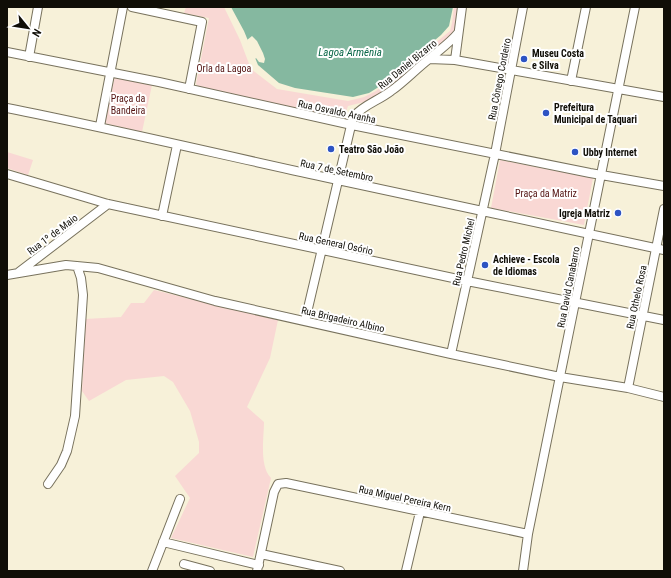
<svg xmlns="http://www.w3.org/2000/svg" width="671" height="578" font-family="'Roboto Condensed',sans-serif">
	<style>
		.green { fill: #f9d8d4 }
		.water { fill: #85b8a0 }
		.pier { fill: #f7f1d9 }
		.lines { fill: none; stroke-linecap: round; stroke-linejoin: round }
		.street-casing { stroke: #78725d; stroke-width: 10 }
		.street { stroke: #fff; stroke-width: 8 }
		.poi-dot { fill: #2d53c3; stroke: #fff; stroke-width: 1.5 }
		.labels { text-anchor: middle; stroke-width: 4; stroke-linejoin: round; paint-order: stroke }
		.poi-label { font-size: 10px; font-weight: bold; fill: #100e07; stroke: #fff; text-anchor: start }
		.street-label { font-size: 10px; fill: #100e07; stroke: #fff }
		.park-label { font-size: 10px; fill: #531311; stroke: #fff }
		.water-label { font-size: 11px; font-style: italic; fill: #0a6748; stroke: #fff }
	</style>
	<rect width="100%" height="100%" fill="#f7f1d9"/>
	<path class="green" d="M186,7h38l16,33 11,29 26,20 71,12 16,-4 12,-6 74,-60 2,-8 2,-16h5l-2,17 -7,14 -69,56 -13,7 -20,5 -4,11 -2,2 -141,-30 -5,-5 13,-66 -25,-5z
		M115,76l37,9 -10,47 -38,-9z
		M7,152l26,8 -5,15 -21,-7z
		M500,160l93,18 -9,47 -93,-17z
		M154,290l124,30 -8,38 -23,49 17,15c0,15 -5,44 7,56l-18,79 -82,-19 19,-40 -15,-22 24,-23v-11l-9,-31 -17,-29 -9,-6 -38,4 -37,21 -7,-10 3,-72 36,-2 10,-14h13z"/>
	<path class="water" d="M231,7h222l-4,19 -8,9 -64,53 -8,5 -16,4 -58,-9 -16,-5 -21,-18 -14,-34z"/>
	<path class="pier" d="M252,36l5,5 6,12 2,6 -1,4 -5,-1 -3,-4 -2,2 -7,-20z"/>
	<g class="lines">
		<g class="street-casing">
			<path id="street" d="M132,7l70,15 -13,67
				M7,52l152,30 193,43 238,48 74,13
				M29,57l9,-50
				M429,59l26,1 209,37
				M455,60l7,-53
				M571,81l15,-74
				M7,108c106,21 211,46 317,69 113,25 227,48 340,73
				M100,126l23,-119
				M7,174l101,30 359,77 197,39
				M162,216l15,-71
				M19,272l89,-68
				M7,275l59,-10 32,3 117,33 236,53 109,23 68,11 36,9
				M305,321l48,-204c10,-12 25,-16 38,-26 13,-9 25,-22 38,-32 10,-9 21,-16 29,-26
				M451,354l44,-200 28,-147
				M628,388l36,-179
				M48,484l13,-19 6,-14 8,-35 8,-121 -2,-17 -4,-12
				M163,542l96,23
				M261,554l79,17
				M184,564l26,7
				M152,571l28,-72
				M257,571l17,-79 4,-8 8,-1 242,51
				M406,571l14,-59
				M523,571l5,-37 107,-527"/>
		</g>
		<use href="#street" class="street"/>
	</g>
	<g class="poi-dot">
		<circle cx="524" cy="59" r="4"/>
		<circle cx="546" cy="113" r="4"/>
		<circle cx="331" cy="149" r="4"/>
		<circle cx="575" cy="152" r="4"/>
		<circle cx="618" cy="213" r="4"/>
		<circle cx="485" cy="265" r="4"/>
	</g>
	<g class="labels">
		<g class="poi-label">
			<text x="532" y="57">Museu Costa<tspan x="532" dy="12">e Silva</tspan></text>
			<text x="554" y="111">Prefeitura<tspan x="554" dy="12">Municipal de Taquari</tspan></text>
			<text x="339" y="153">Teatro São João</text>
			<text x="583" y="156">Ubby Internet</text>
			<text x="610" y="217" text-anchor="end">Igreja Matriz</text>
			<text x="493" y="263">Achieve - Escola<tspan x="493" dy="12">de Idiomas</tspan></text>
		</g>
		<g class="street-label">
			<text transform="translate(407 64) rotate(-39)" y="4">Rua Daniel Bizarro</text>
			<text transform="translate(499 79) rotate(-79)" y="4">Rua Cônego Cordeiro</text>
			<text transform="translate(337 111) rotate(12)" y="4">Rua Osvaldo Aranha</text>
			<text transform="translate(337 170) rotate(12)" y="4">Rua 7 de Setembro</text>
			<text transform="translate(52 234) rotate(-37)" y="4">Rua 1º de Maio</text>
			<text transform="translate(336 243) rotate(12)" y="4">Rua General Osório</text>
			<text transform="translate(463 252) rotate(-77)" y="4">Rua Pedro Michel</text>
			<text transform="translate(568 287) rotate(-79)" y="4">Rua David Canabarro</text>
			<text transform="translate(636 297) rotate(-78)" y="4">Rua Othelo Rosa</text>
			<text transform="translate(343 319) rotate(13)" y="4">Rua Brigadeiro Albino</text>
			<text transform="translate(405 498) rotate(12)" y="4">Rua Miguel Pereira Kern</text>
		</g>
		<g class="park-label">
			<text x="224" y="72">Orla da Lagoa</text>
			<text x="128" y="102">Praça da<tspan x="128" dy="12">Bandeira</tspan></text>
			<text x="546" y="197">Praça da Matriz</text>
		</g>
		<g class="water-label">
			<text x="350" y="56">Lagoa Armênia</text>
		</g>
	</g>
	<rect width="671" height="578" fill="none" stroke="#100e07" stroke-width="16"/>
	<g transform="translate(28 28) rotate(120)" stroke="#ffffff" stroke-width="3" paint-order="stroke">
	<path d="M0-3L7 15L0 10L-7 15Z" fill="#100e07"/>
	<text y="-6" font-size="11" font-weight="bold" text-anchor="middle" fill="#100e07">N</text>
	</g>
</svg>
